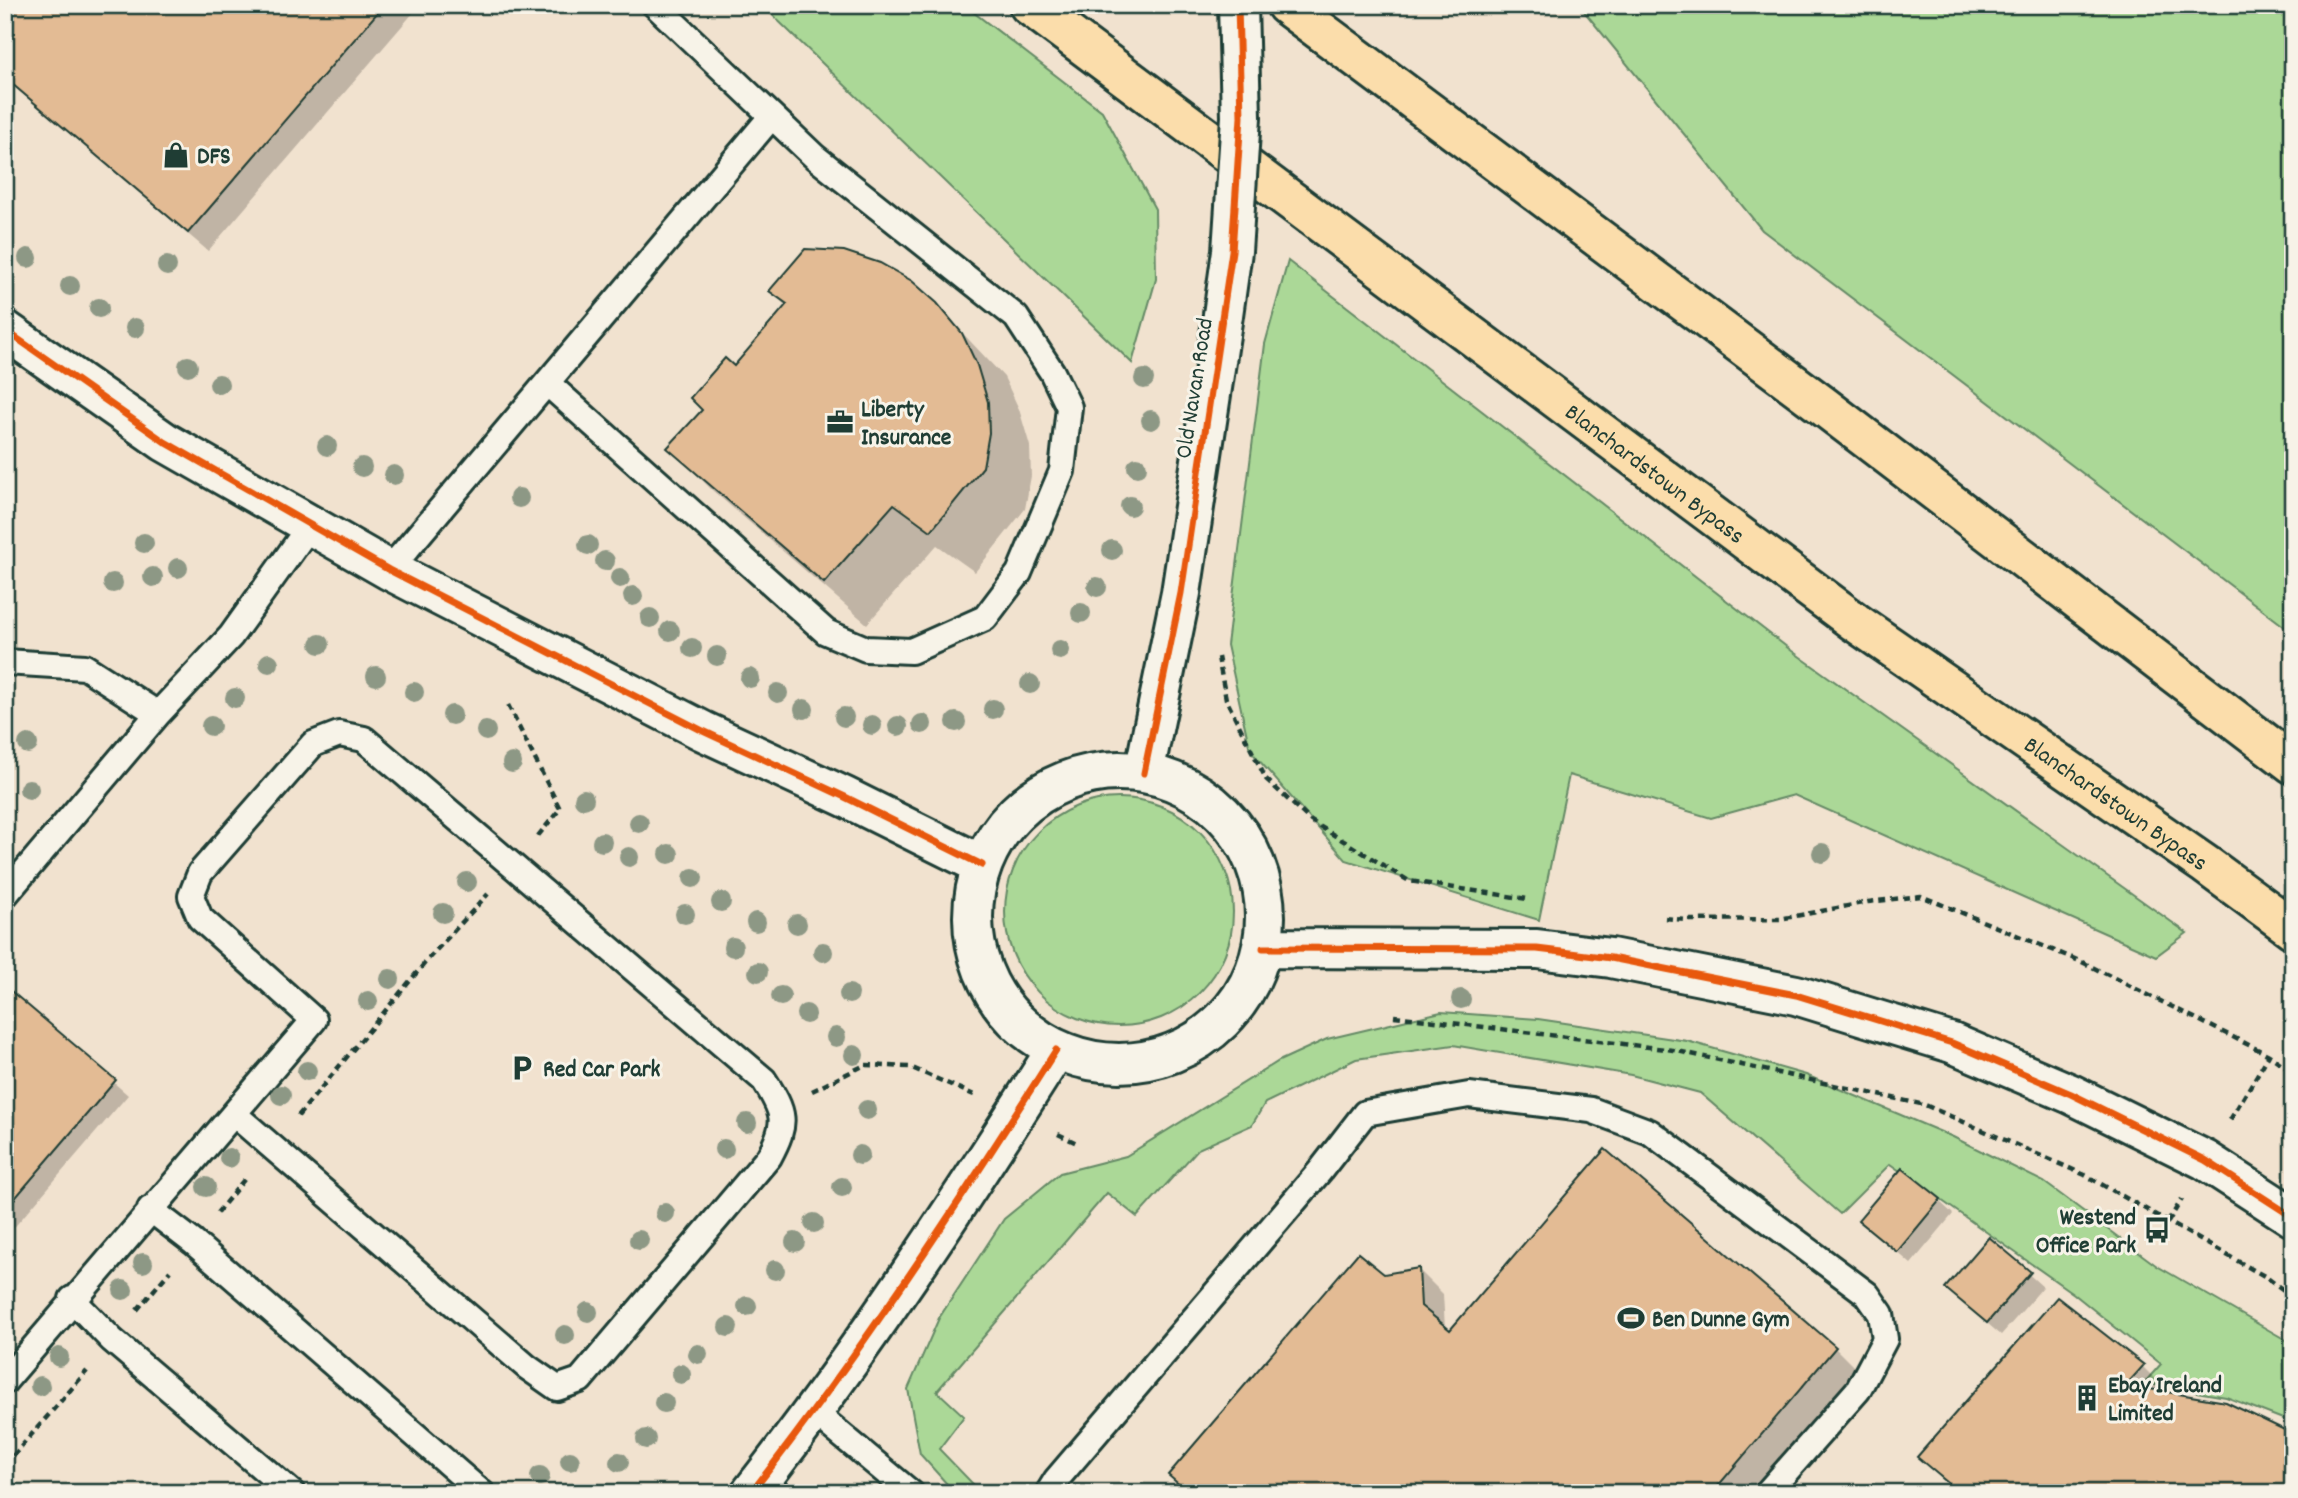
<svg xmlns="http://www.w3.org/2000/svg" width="2298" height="1498" font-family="Dekko,sans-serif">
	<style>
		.green { fill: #abd897; stroke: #658a66; stroke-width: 2 }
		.shadow { fill: #0003 }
		.building { fill: #e3bb94; stroke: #1f3d34; stroke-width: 2 }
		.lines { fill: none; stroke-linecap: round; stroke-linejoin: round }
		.lane-casing { stroke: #1f3d34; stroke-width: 30 }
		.street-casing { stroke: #1f3d34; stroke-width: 44 }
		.secondary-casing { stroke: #1f3d34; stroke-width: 44 }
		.highway-casing { stroke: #1f3d34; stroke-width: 44 }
		.path { stroke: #1f3d34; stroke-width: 4.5; stroke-dasharray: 7 5; stroke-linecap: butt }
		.lane { stroke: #f7f3e8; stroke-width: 24 }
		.street { stroke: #f7f3e8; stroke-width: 38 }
		.secondary { stroke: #f7f3e8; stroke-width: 38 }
		.highway { stroke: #fbddab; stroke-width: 38 }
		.secondary-bridge-casing { stroke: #1f3d34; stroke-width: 44; stroke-linecap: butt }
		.secondary-bridge { stroke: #f7f3e8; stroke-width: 38 }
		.cycleway-casing { stroke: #f7f3e8; stroke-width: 11 }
		.cycleway { stroke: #e8590c; stroke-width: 7 }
		.tree { fill: #8d9885 }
		.labels { text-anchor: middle; stroke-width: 6; stroke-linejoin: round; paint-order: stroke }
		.poi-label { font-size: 24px; font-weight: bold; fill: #1f3d34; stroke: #f7f3e8; text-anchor: start }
		.street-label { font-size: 24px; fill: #1f3d34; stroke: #f7f3e8 }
	</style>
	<rect width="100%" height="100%" fill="#f1e2cf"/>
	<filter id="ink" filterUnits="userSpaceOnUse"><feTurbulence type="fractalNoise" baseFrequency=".0143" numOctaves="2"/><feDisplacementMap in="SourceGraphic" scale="14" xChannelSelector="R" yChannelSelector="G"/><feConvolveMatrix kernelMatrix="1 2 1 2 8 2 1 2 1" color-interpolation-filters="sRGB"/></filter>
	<g filter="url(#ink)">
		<path class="green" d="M762,5h202l138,106 53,98 1,70 -24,84z
			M1579,5h714v628l-531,-403z
			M1288,261l504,390 395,282 -31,23 -362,-161 -83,23 -142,-43 -30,145 -193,-60 -96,-110 -23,-105 38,-301z
			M1005 912a114 114 0 1 1 228 0a114 114 0 1 1-228 0Z
			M1441,1012l97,7 149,22 119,34 147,62 91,45 113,84 136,78v79l-67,-26 -82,-14 17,-19 -87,-70 -184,-130 -50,50 -140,-121 -69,-18 -178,-30 -97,14 -91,44 -13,22 -54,24 -61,68 -30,-24 -170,198 27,25 -25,33 34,35 -7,9h-11l-35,-39 -12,-65 31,-71 65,-99 56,-46 66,-17 153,-95 48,-22z"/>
		<path class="shadow" d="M5,5h415l-212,246 -203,-172z
			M771,291l165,14 68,72 15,32 11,37 1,30 -6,33 -50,63 -38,-27 -70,79 -155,-134 -42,-42 117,-141z
			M5,988l123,107 -123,143z
			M1605,1152l230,196 25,25 -102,120h-570l-18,-18 213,-199 35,-7 25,25 2,34 5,5z
			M1939,1201l14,13 -42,50 -50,-44z
			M1989,1239l54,48 -42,48 -40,-34z
			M2058,1299l85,68 28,28 122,98h-338l-35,-36z"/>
		<path class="building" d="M5,5h379l-196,228 -183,-155z
			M805,249l39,2 36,12 32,18 25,22 25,30 15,32 11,37 1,31 -6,34 -52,64 -37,-27 -70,79 -157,-135 35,-38 -12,-12 35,-40 9,8 53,-62 -18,-13z
			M5,986l111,94 -111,130z
			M1605,1149l231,198 -124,146h-523l-21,-18 190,-222 26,21 35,-6 2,38 29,24z
			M1902,1168l39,31 -44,53 -39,-32z
			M1989,1237l42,35 -44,51 -42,-35z
			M2057,1297l87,68 -18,20 100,17 67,32v59h-333l-43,-36z"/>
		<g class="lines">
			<g class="lane-casing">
				<path id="lane" d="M547,383l279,249 40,17 45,2 74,-33 34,-45 43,-102 7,-64 -17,-35 -36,-55 -201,-160 -160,-152
					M389,570l382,-453
					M5,662l80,5 73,47
					M5,895l153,-181 73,-78 80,-112
					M150,1209l43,33 289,251
					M72,1299l40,41 180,153
					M5,1381l309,-361 -114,-102 -9,-22 9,-23 113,-129 26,-10 25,5 400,341c21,33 24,42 5,77l-189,223 -23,8 -30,-21 -293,-253
					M814,1412l97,81
					M1048,1493l8,-13 264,-309 45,-58 104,-18 122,15 59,22 217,162 14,20 4,25 -27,51 -91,103"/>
			</g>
			<g class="street-casing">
				<path id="street" d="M5,330l160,112 224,128 314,161 142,66 137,68
					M751,1493c111,-142 209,-291 305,-443"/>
			</g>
			<g class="secondary-casing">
				<path id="secondary" d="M973 917a146 146 0 1 1 292 0a146 146 0 1 1-292 0Z
					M1144,773l37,-180 42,-278
					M1263,948l274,1 74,9 185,37 156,48 119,51 134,66 88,57"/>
			</g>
			<g class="highway-casing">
				<g id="highway">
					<path id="s1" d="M1029,5l826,617 351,243 87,64"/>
					<path d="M1286,5l536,400 471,359"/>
				</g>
			</g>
			<path class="path" d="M1218,657l8,42 40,80 45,42 98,60 119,18
				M508,705l52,104 -23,28
				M1665,918l21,2 94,-1 88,-17 53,-6 161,66 187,93 24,17
				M1394,1016l279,34 252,55 160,70 181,102 27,20
				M812,1091l53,-26 45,2 64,28
				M298,1116l131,-158 59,-64
				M2230,1120l39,-65
				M1058,1134l21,10
				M217,1213l30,-37
				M2168,1222l14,-23
				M137,1310l33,-39
				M5,1465l82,-94"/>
			<use href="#lane" class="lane"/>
			<use href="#street" class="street"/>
			<use href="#secondary" class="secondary"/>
			<use href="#highway" class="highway"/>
			<g class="secondary-bridge-casing">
				<path id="secondary-bridge" d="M1223,315l9,-64 9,-134 -3,-112"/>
			</g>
			<use href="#secondary-bridge" class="secondary-bridge"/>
			<g class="cycleway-casing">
				<path id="cycleway" d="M5,330l160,112 224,128 314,161 142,66 137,68
					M1144,773l37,-180 51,-342 9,-134 -3,-112
					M1263,948l274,1 74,9 185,37 156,48 119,51 134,66 88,57
					M751,1493c111,-142 209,-291 305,-443"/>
			</g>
			<use href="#cycleway" class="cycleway"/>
		</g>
		<g class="tree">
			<circle cx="28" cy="258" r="10"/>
			<circle cx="167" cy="266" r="10"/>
			<circle cx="70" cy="286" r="10"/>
			<circle cx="99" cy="308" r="10"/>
			<circle cx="135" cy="328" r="10"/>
			<circle cx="188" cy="366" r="10"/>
			<circle cx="1144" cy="379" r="10"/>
			<circle cx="219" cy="384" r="10"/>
			<circle cx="1151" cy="420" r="10"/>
			<circle cx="327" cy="446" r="10"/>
			<circle cx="362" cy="467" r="10"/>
			<circle cx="1137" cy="467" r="10"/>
			<circle cx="394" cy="475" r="10"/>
			<circle cx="519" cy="498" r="10"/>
			<circle cx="1130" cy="506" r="10"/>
			<circle cx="144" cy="543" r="10"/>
			<circle cx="588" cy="545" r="10"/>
			<circle cx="1112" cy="550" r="10"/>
			<circle cx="605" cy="561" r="10"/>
			<circle cx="178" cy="568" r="10"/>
			<circle cx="153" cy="577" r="10"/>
			<circle cx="620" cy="578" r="10"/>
			<circle cx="113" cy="583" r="10"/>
			<circle cx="1097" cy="587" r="10"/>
			<circle cx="633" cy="596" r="10"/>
			<circle cx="1081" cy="613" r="10"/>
			<circle cx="650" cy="618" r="10"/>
			<circle cx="670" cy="631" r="10"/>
			<circle cx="320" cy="644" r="10"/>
			<circle cx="692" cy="648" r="10"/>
			<circle cx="1060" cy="650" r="10"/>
			<circle cx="717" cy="656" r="10"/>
			<circle cx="269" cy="663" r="10"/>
			<circle cx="376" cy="676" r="10"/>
			<circle cx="750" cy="678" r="10"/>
			<circle cx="1030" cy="684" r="10"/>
			<circle cx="414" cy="692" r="10"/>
			<circle cx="778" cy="693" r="10"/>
			<circle cx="235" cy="698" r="10"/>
			<circle cx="804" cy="709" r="10"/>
			<circle cx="993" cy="709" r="10"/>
			<circle cx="452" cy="715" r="10"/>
			<circle cx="844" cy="717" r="10"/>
			<circle cx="956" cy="722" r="10"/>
			<circle cx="922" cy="724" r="10"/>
			<circle cx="872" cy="725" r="10"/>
			<circle cx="211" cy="726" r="10"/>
			<circle cx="898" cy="726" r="10"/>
			<circle cx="486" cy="731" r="10"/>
			<circle cx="28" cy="744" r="10"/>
			<circle cx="512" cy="763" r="10"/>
			<circle cx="29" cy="789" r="10"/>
			<circle cx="584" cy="799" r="10"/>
			<circle cx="639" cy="823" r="10"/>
			<circle cx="602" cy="842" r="10"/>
			<circle cx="1822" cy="853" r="10"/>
			<circle cx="669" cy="854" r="10"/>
			<circle cx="629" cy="857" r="10"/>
			<circle cx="693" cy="878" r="10"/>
			<circle cx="467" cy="882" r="10"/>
			<circle cx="721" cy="902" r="10"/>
			<circle cx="443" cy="913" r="10"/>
			<circle cx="685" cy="914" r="10"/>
			<circle cx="756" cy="922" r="10"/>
			<circle cx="797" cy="924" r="10"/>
			<circle cx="733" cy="947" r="10"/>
			<circle cx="823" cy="952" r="10"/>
			<circle cx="758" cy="972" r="10"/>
			<circle cx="390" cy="979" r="10"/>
			<circle cx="849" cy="994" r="10"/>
			<circle cx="781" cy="996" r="10"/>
			<circle cx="1461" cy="999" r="10"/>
			<circle cx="368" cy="1001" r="10"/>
			<circle cx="806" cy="1014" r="10"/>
			<circle cx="836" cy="1037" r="10"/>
			<circle cx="854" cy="1055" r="10"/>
			<circle cx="307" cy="1071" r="10"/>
			<circle cx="281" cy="1095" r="10"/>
			<circle cx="867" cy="1110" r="10"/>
			<circle cx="747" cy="1123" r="10"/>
			<circle cx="724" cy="1149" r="10"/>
			<circle cx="860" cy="1155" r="10"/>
			<circle cx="229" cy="1158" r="10"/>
			<circle cx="206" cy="1187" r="10"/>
			<circle cx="842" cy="1187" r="10"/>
			<circle cx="665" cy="1213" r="10"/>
			<circle cx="814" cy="1223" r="10"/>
			<circle cx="639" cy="1240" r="10"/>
			<circle cx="795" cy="1242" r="10"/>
			<circle cx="143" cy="1263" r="10"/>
			<circle cx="775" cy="1270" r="10"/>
			<circle cx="123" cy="1290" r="10"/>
			<circle cx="747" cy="1306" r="10"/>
			<circle cx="588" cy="1312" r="10"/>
			<circle cx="728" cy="1327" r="10"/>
			<circle cx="565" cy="1335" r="10"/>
			<circle cx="698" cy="1354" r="10"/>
			<circle cx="59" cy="1357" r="10"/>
			<circle cx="681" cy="1374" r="10"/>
			<circle cx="40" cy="1386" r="10"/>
			<circle cx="664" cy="1403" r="10"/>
			<circle cx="646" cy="1439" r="10"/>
			<circle cx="570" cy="1461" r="10"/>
			<circle cx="619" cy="1462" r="10"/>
			<circle cx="540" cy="1476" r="10"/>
		</g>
	</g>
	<defs>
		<g id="shop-bare" transform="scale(2.1)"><path d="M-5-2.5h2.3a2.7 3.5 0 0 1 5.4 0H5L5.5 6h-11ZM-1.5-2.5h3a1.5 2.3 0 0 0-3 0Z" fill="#1f3d34" stroke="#f7f3e8" stroke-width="2.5" paint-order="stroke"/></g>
		<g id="office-bare" transform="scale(2.1)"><path d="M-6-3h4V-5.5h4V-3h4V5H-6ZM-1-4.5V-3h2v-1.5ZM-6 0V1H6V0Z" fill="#1f3d34" stroke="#f7f3e8" stroke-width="2.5" paint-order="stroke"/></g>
		<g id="parking-bare" transform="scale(2.1)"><path d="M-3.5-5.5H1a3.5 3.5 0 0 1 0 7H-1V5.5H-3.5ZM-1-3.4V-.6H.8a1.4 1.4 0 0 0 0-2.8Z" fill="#1f3d34" stroke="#f7f3e8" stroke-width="2.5" paint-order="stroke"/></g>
		<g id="bus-bare" transform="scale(2.1)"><path d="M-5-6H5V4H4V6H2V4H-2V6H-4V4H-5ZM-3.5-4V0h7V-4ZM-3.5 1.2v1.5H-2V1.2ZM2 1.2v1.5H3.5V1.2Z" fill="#1f3d34" stroke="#f7f3e8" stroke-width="2.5" paint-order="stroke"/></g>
		<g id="stadium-bare" transform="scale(2.1)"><path d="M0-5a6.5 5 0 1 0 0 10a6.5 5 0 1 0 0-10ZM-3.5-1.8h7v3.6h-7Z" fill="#1f3d34" stroke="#f7f3e8" stroke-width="2.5" paint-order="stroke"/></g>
		<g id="building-bare" transform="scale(2.1)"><path d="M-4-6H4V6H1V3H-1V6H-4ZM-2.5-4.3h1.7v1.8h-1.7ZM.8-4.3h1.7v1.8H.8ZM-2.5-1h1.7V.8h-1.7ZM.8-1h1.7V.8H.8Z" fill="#1f3d34" stroke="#f7f3e8" stroke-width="2.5" paint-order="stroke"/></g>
	</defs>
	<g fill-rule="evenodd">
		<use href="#shop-bare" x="176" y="155"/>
		<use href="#office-bare" x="840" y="422"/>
		<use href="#parking-bare" x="522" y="1068"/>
		<use href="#bus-bare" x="2157" y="1230"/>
		<use href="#stadium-bare" x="1631" y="1318"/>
		<use href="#building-bare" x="2087" y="1398"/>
	</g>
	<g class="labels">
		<g class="poi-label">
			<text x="197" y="163">DFS</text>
			<text x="861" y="416">Liberty<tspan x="861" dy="28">Insurance</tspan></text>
			<text x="543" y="1076">Red Car Park</text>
			<text x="2136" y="1224" text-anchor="end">Westend<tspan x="2136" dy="28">Office Park</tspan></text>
			<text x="1652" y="1326">Ben Dunne Gym</text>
			<text x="2108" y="1392">Ebay Ireland<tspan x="2108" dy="28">Limited</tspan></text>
		</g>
		<g class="street-label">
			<text transform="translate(1193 388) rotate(-81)" y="8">Old Navan Road</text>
			<text dy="8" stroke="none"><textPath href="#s1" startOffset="782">Blanchardstown Bypass</textPath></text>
			<text dy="8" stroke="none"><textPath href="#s1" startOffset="1349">Blanchardstown Bypass</textPath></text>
		</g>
	</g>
	<rect width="2298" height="1498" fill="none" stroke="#f7f3e8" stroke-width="28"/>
	<rect x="14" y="14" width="2270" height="1470" fill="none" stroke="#1f3d34" stroke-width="2.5" filter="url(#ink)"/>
</svg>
